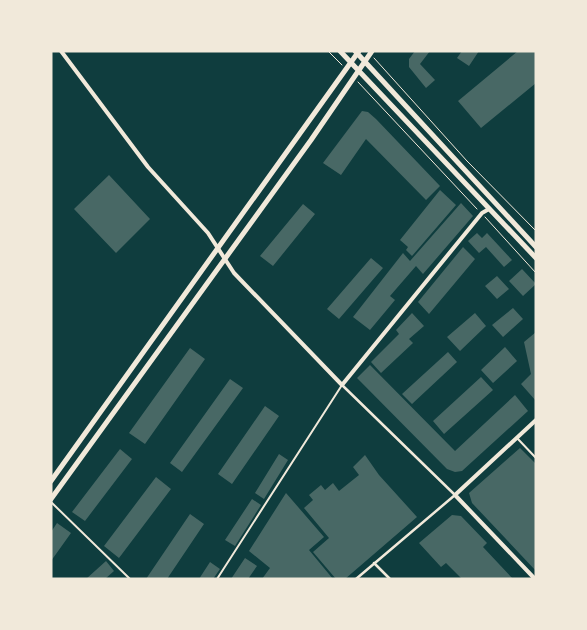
<svg xmlns="http://www.w3.org/2000/svg" width="587" height="630" font-family="Signika,sans-serif">
	<style>
		.building { fill: #486865 }
		.lines { fill: none; stroke-linecap: round; stroke-linejoin: round }
		.path { stroke: #f1e9da; stroke-width: 1 }
		.service { stroke: #f1e9da; stroke-width: 2 }
		.pedestrian { stroke: #f1e9da; stroke-width: 2.5 }
		.minor { stroke: #f1e9da; stroke-width: 4 }
		.secondary { stroke: #f1e9da; stroke-width: 5 }
	</style>
	<rect width="100%" height="100%" fill="#0f3d3e"/>
	<path class="building" d="M415,51h15l-10,13 15,16 -9,8 -17,-21v-8z
		M462,51h17l-10,15 -12,-8z
		M518,51h18v32l-55,45 -23,-27z
		M362,111l6,1 8,7 64,67 -14,14 -60,-61 -25,36 -18,-12z
		M109,175l41,44 -34,34 -42,-44z
		M440,190l16,15 -44,51 -6,-6 2,-3 -8,-7z
		M461,203l12,13 -50,58 -7,-8 -26,30 5,4 -25,30 -17,-13 50,-64 7,8z
		M303,204l12,10 -42,52 -13,-10z
		M477,233l5,5 5,-5 25,27 -8,7 -18,-20 -7,6 -11,-12z
		M463,247l12,12 -46,55 -11,-12z
		M371,258l12,10 -44,51 -12,-10z
		M522,269l14,15 -13,12 -14,-15z
		M497,276l12,13 -12,10 -12,-13z
		M513,308l10,11 -20,18 -11,-12z
		M412,313l12,13 -15,13 4,4 -32,30 -10,-11 28,-28 -3,-4z
		M475,313l11,13 -26,25 -13,-14z
		M536,332v69l-15,-17 10,-10 -7,-32z
		M505,347l12,14 -24,22 -12,-13z
		M190,348l15,11 -60,85 -16,-11z
		M448,352l9,10 -45,42 -10,-10z
		M370,365l85,86 60,-56 13,16 -66,60 -7,1 -8,-3 -90,-91z
		M481,377l12,13 -49,44 -11,-13z
		M230,379l13,9 -61,84 -12,-9z
		M265,406l14,10 -47,68 -14,-10z
		M520,448l16,16v107l-64,-68 -3,-10z
		M120,449l12,10 -47,62 -13,-9z
		M279,454l9,6 -24,39 -9,-6z
		M365,455l14,20 38,42 -72,62h-9l-23,-27 16,-14 -25,-30 9,-8 -4,-5 12,-10 4,5 8,-7 6,8 20,-16 -6,-8z
		M156,477l15,12 -52,69 -15,-12z
		M286,493l38,44 -15,13 24,29h-71l8,-11 -21,-17z
		M252,499l9,6 -26,41 -10,-6z
		M190,514l14,10 -37,55h-21z
		M452,515l9,1 26,27 -4,4 30,32h-51l-16,-16 -5,4 -22,-24z
		M57,523l14,10 -20,28v-29z
		M245,558l12,8 -9,13h-17z
		M106,561l8,10 -9,8h-19z
		M210,562l10,7 -7,10h-14z"/>
	<g class="lines">
		<path class="path" d="M328,51l14,14
			M374,58l93,103 69,70
			M358,82l119,127
			M485,217l51,56"/>
		<path class="service" d="M517,438l19,20
			M51,502l79,77
			M217,579l125,-194"/>
		<path class="pedestrian" d="M342,385l113,110 -99,84
			M374,563l16,16"/>
		<path class="minor" d="M61,51l87,116 60,66 26,40 108,112 140,-172 7,-4
			M535,579l-80,-84 81,-75"/>
		<path class="secondary" d="M340,51l196,207
			M355,51l181,196
			M51,481l308,-430
			M51,499l260,-359 61,-89"/>
	</g>
	<rect width="587" height="630" fill="none" stroke="#f1e9da" stroke-width="105"/>
</svg>
